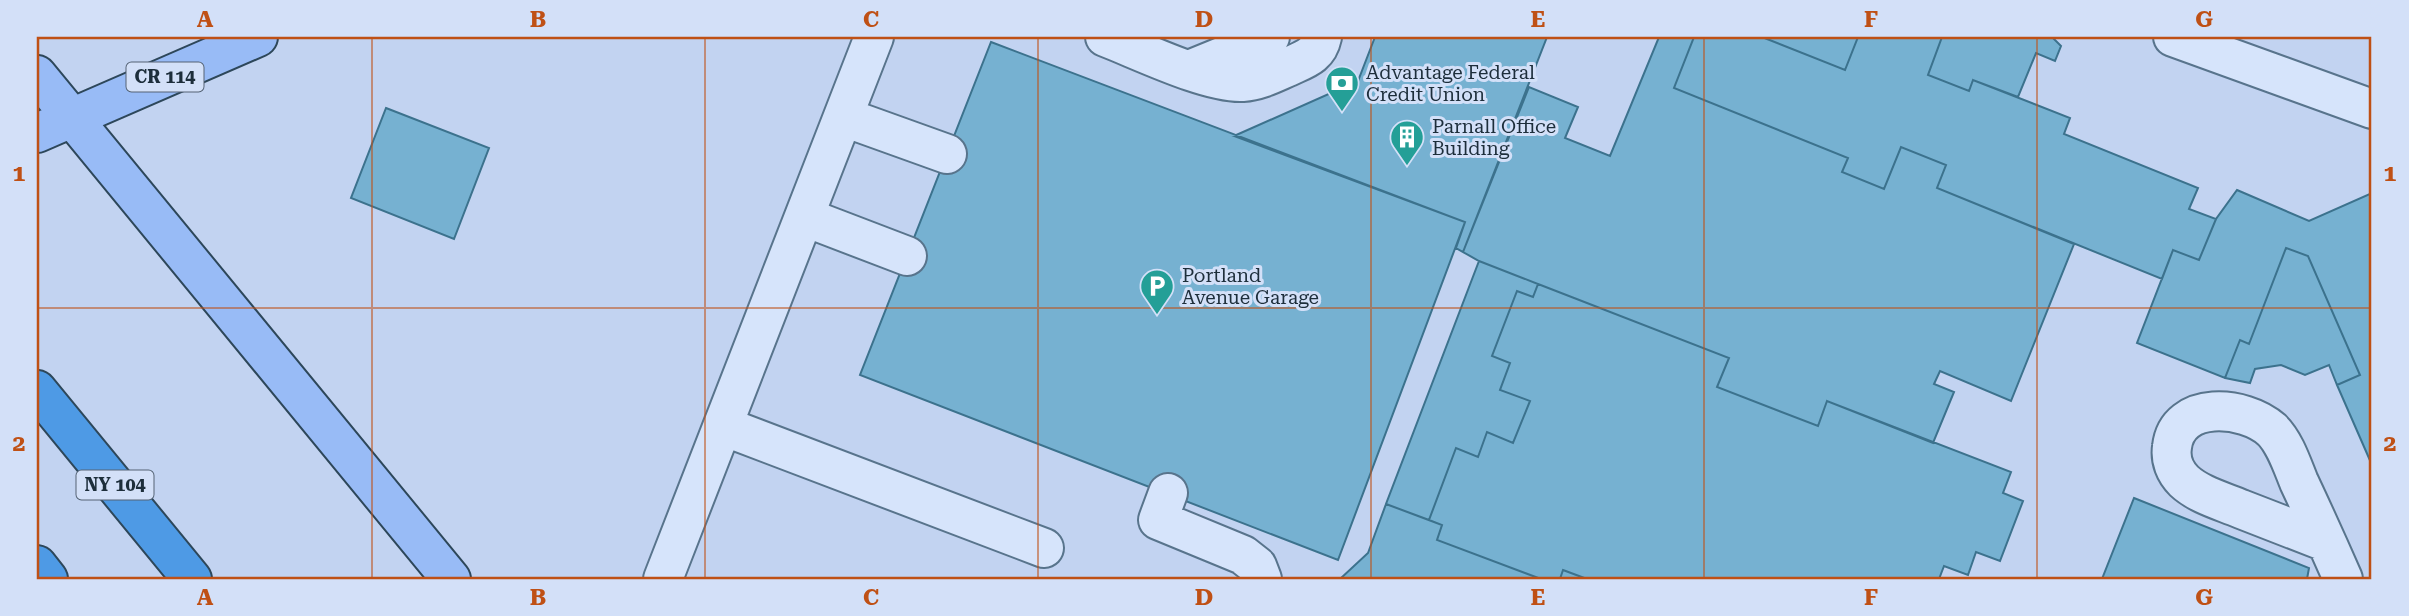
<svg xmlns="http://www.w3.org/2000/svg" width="2409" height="616" font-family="'Roboto Serif',serif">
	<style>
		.building { fill: #76b1d1; stroke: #3c728d; stroke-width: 2 }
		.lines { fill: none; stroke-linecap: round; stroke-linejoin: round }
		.minor-casing { stroke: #58748c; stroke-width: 42 }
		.major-casing { stroke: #2d475a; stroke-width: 42 }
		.highway-casing { stroke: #2d475a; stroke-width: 42 }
		.minor { stroke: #d6e4fb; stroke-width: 38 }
		.major { stroke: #98bbf6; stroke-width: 38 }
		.highway { stroke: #4e9ae5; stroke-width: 38 }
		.grid { fill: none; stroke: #bf5015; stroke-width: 2; stroke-opacity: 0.55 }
		.labels { text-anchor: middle; stroke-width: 6; stroke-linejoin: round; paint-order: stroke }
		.shield { fill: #d3e0f8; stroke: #546374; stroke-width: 2 }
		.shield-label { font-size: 18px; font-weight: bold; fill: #1d2e3b }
		.poi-label { font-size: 19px; fill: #1d2e3b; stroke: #d3e0f8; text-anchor: start }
		.neatline { fill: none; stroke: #bf5015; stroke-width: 2.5 }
		.grid-label { font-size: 23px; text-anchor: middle; font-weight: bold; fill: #bf5015 }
	</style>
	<rect width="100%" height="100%" fill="#c2d3f1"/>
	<path class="building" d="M1375,37h172l-84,215 -7,-4 9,-26 -231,-86 124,-55z
		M1659,37h35l-20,51 174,70 -6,14 42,17 17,-42 45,18 -9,23 137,56 -63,157 -71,-30 -6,13 20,8 -21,51 -106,-42 -9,25 -101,-39 12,-29 -250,-97 -16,-9 66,-165 49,20 -13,31 45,18z
		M1694,37h68l83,33 13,-33h84l-14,38 41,16 4,-11 97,38 -6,16 134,54 -9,21 27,10 -17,41 -26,-10 -11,29 -225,-91 9,-23 -45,-18 -17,42 -42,-17 6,-14 -174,-70z
		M1762,37h96l-13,33z
		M1942,37h110l9,9 -6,15 -19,-8 -18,44 -45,-17 -4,11 -41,-16z
		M991,42l474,180 -127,338 -478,-185z
		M386,108l103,40 -35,91 -103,-41z
		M2237,190l72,31 63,-28v272l-35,-80 23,-10 -52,-119 -22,-8 -37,96 -9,-4 -15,38 -88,-35 36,-93 26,10 17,-41z
		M2286,248l22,8 52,119 -23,10 -8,-20 -24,10 -24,-10 -26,4 -5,14 -25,-5 15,-38 9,4z
		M1479,261l59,23 -5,13 -16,-6 -25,65 18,7 -10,27 30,11 -17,42 -26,-11 -9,25 -22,-9 -27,72 -43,-16z
		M1538,284l191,74 -12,29 101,39 9,-25 184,71 -8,21 20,8 -23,60 -24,-9 -8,23 -24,-9 -5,13h-352l-24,-9 -3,9h-19l-104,-39 5,-15 -13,-5 27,-72 22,9 9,-25 26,11 17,-42 -30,-11 10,-27 -18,-7 25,-65 16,6z
		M2134,498l175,70 -2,11h-205z
		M1386,504l56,21 -5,15 104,39h-201l28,-26z
		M1563,570l24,9h-27z"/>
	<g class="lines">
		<g class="minor-casing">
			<path id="minor" d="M1105,37c34,13 103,47 138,45 16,-1 31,-9 45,-15 17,-8 30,-11 34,-30
				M2173,37l199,72
				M1189,70l81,-33
				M844,117l103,37
				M805,217l102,39
				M723,426l321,122
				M1168,493l-10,27 85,35 14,11 5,13
				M2326,542c-28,-11 -56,-22 -85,-33 -19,-8 -42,-14 -57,-28 -9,-9 -14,-21 -12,-34 5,-47 72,-42 100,-17 13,13 20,35 27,52 15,32 30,65 44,97
				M663,579l211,-542"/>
		</g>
		<g class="major-casing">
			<path id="major" d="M37,75l414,504
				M37,133l221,-96"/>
		</g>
		<g class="highway-casing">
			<path id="highway" d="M37,390l155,189
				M37,565l11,14"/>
		</g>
		<use href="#minor" class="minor"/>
		<use href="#major" class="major"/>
		<use href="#highway" class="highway"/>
	</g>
	<path class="grid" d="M372,37v542M705,37v542M1038,37v542M1371,37v542M1704,37v542M2037,37v542M37,308h2335"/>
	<defs>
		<g id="bank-pin" transform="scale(1.75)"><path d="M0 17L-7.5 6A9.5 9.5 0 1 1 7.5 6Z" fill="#249f97" stroke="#d3e0f8"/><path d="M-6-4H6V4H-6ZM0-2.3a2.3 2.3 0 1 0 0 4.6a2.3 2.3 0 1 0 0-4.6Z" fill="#fff"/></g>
		<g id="building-pin" transform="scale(1.75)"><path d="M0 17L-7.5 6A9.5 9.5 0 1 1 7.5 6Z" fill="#249f97" stroke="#d3e0f8"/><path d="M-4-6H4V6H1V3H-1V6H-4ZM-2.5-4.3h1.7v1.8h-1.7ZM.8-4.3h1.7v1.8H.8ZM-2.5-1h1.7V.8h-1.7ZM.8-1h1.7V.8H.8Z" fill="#fff"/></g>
		<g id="parking-pin" transform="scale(1.75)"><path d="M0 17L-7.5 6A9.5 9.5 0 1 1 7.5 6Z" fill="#249f97" stroke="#d3e0f8"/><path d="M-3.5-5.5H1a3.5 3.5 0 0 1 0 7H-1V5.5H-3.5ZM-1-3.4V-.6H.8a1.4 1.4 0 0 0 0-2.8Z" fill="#fff"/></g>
	</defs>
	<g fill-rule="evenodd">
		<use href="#bank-pin" x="1342" y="83"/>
		<use href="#building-pin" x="1407" y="137"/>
		<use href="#parking-pin" x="1157" y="286"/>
	</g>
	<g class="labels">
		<g class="shield">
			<rect x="126.5" y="62.5" width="77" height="29" rx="5"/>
			<rect x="76.5" y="470.5" width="77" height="29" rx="5"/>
		</g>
		<g class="shield-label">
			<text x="165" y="83">CR 114</text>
			<text x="115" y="491">NY 104</text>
		</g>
		<g class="poi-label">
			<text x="1366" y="79">Advantage Federal<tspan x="1366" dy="22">Credit Union</tspan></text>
			<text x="1432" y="133">Parnall Office<tspan x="1432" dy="22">Building</tspan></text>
			<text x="1182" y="282">Portland<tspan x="1182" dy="22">Avenue Garage</tspan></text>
		</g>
	</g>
	<rect width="2409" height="616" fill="none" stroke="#d3e0f8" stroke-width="77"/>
	<rect x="38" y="38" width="2332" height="540" class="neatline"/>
	<g class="grid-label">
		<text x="205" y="27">A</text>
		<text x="538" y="27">B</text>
		<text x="871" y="27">C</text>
		<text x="1204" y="27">D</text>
		<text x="1538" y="27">E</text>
		<text x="1871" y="27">F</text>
		<text x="2204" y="27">G</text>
		<text x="19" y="181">1</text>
		<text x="2390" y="181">1</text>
		<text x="19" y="451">2</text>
		<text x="2390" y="451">2</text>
		<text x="205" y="605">A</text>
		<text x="538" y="605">B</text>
		<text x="871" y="605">C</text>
		<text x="1204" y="605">D</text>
		<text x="1538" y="605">E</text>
		<text x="1871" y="605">F</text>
		<text x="2204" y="605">G</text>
	</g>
</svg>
